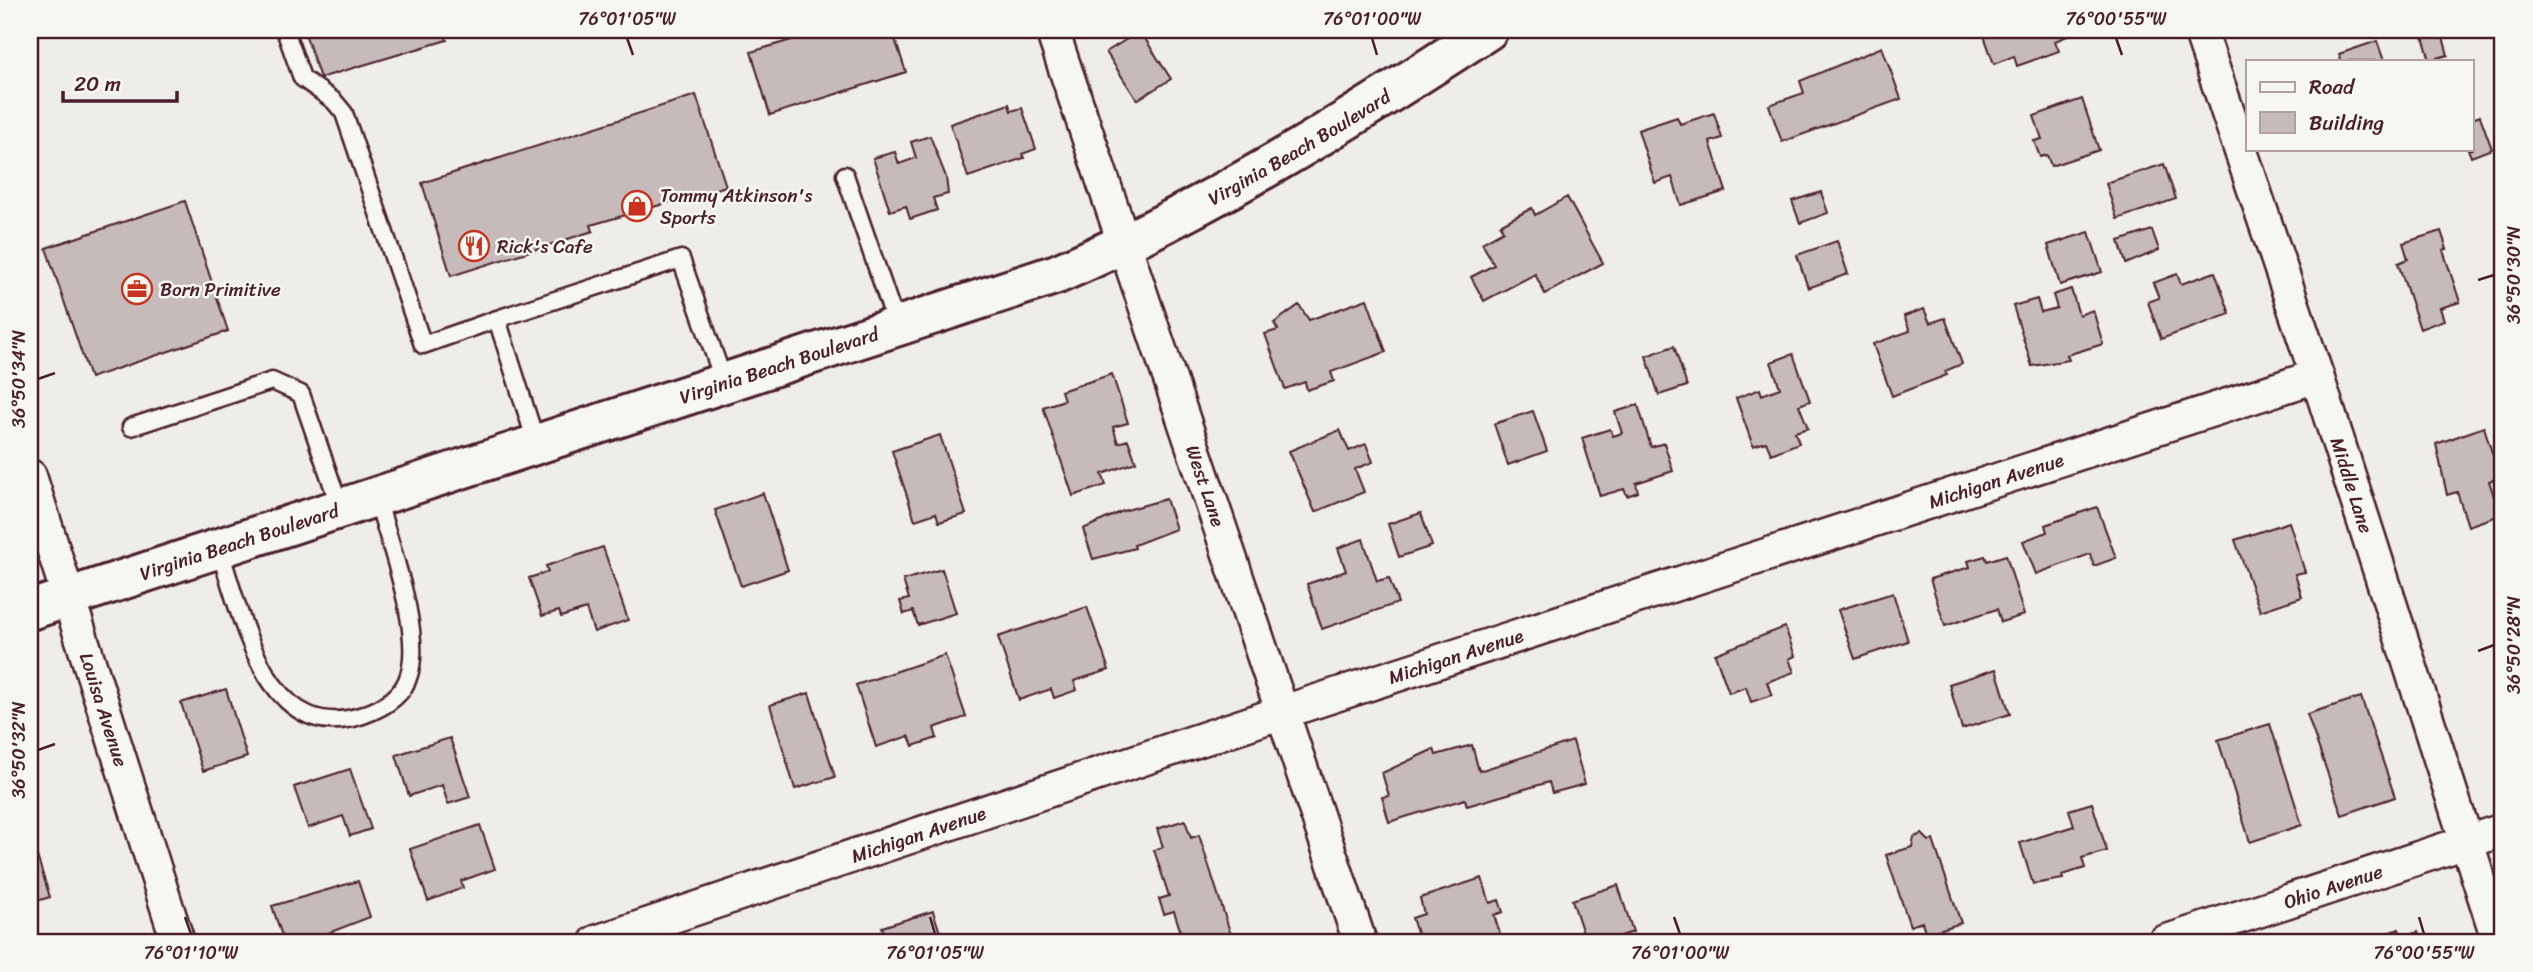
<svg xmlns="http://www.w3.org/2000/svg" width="2533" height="972" font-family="Sriracha,sans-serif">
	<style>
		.building { fill: #c6babb; stroke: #4a1f2b; stroke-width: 2 }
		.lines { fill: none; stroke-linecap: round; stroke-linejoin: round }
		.lane-casing { stroke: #4a1f2b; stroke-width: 21 }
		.street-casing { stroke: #4a1f2b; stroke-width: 37 }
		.primary-casing { stroke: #4a1f2b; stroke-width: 44 }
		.lane { stroke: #f6f6f2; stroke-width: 16 }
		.street { stroke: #f6f6f2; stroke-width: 32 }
		.primary { stroke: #f6f6f2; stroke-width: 38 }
		.ticks { fill: none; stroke: #4a1f2b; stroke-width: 2.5 }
		.labels { text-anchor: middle; stroke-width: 5; stroke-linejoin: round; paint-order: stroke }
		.street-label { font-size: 19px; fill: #4a1f2b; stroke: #f6f6f2 }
		.poi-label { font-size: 19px; fill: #4a1f2b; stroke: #f6f6f2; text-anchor: start }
		.neatline { fill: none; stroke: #4a1f2b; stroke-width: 2.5 }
		.ticks-label { font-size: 18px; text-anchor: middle; fill: #4a1f2b }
	</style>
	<rect width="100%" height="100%" fill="#efedea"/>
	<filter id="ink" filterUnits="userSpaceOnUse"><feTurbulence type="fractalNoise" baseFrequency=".0143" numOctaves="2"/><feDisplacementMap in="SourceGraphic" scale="14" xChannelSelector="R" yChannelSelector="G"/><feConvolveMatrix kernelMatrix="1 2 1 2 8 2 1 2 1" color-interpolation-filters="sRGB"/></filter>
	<g filter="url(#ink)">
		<path class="building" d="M304,30h139l4,10 -127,38z
			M825,30h67l14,42 -136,43 -19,-63z
			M1982,30h100l-27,11 4,10 -42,15 -3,-10 -20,8z
			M2421,30h20l7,25 -18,5z
			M1140,31l31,48 -34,21 -31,-48z
			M2377,41l7,20h-43l-2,-7z
			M1882,47l19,52 -119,43 -13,-37 35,-12 -4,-12z
			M696,95l30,91 -135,39 2,6 -142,45 -29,-93z
			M2082,99l17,51 -48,16 -4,-11 -7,2 -6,-16 8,-2 -8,-23z
			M1009,104l2,7 11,-3 14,41 -14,5 2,4 -56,19 -18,-53z
			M1714,113l8,25 -12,4 16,49 -45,14 -9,-28 -17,6 -17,-53 39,-13 3,7z
			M2480,116l12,33 -21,8 -3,-8h4v-30z
			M930,136l16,41 2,17 -15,4 4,12 -27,9 -4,-13 -16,5 -17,-53 22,-6 4,12 17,-6 -5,-16z
			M2164,164l12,35 -59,20 -11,-36z
			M1821,192l7,21 -28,10 -8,-22z
			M1567,197l36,66 -58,31 -10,-20 -51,27 -13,-24 23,-12 -12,-22 21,-12 -3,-6 32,-17 3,7z
			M185,201l43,130 -138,47 -44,-130z
			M2152,230l7,20 -33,14 -7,-23z
			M2441,231l6,18 -4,1 17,52 -20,6 4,12 -24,9 -22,-66 10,-4 -5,-16z
			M2089,232l13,40 -42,13 -12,-40z
			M1837,241l11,33 -40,14 -11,-33z
			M2215,272l15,42 -69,25 -13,-37 11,-4 -6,-15 24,-9 4,10z
			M2071,289l8,26 14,-5 10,34 -36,11 2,5 -37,6 -19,-60 24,-7 4,13 16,-4 -4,-13z
			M1367,299l19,53 -55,20 3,9 -27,9 -2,-8 -20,7 -20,-55 13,-4 -4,-7 25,-18 10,15z
			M1924,309l6,14 15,-5 17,46 -17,7 2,4 -55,21 -19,-52 37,-13 -6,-15z
			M1674,346l13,40 -28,9 -13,-39z
			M1793,354l17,47 -11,4 9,23 -13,4 4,11 -28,11 -5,-12 -13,4 -17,-48 24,-9 2,6 18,-7 -9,-26z
			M1112,374l16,49 -15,4 5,16 10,-3 8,22 -34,12 4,11 -33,11 -30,-89 21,-7 -3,-9z
			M1638,405l13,42 13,-4 9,28 -37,12 2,9 -11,4 -3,-7 -24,7 -18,-58 28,-9 3,7 9,-3 -7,-21z
			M1533,411l14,40 -39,14 -14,-41z
			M2484,427l16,51 -11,3 11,34 -32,11 -11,-34 -10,3 -11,-51z
			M1340,430l9,21 17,-7 7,18 -18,7 9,23 -49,20 -26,-61z
			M940,435l26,79 -27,8 -3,-9 -21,7 -23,-69z
			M763,493l25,77 -47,16 -26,-76z
			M1166,499l10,30 -42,16 1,3 -42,11 -10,-30 40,-18z
			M2097,507l19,51 -22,8 -4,-12 -54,20 -13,-33 24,-9 -2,-7z
			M1421,513l11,33 -33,11 -11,-33z
			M2289,522l16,50 -10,2 7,23 -42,14 -25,-71z
			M1363,539l14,42 12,-3 9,25 -76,26 -15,-45 39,-13 -8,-23z
			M603,547l25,73 -34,12 -8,-23 -25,8 -2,-6 -17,5 -13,-38 19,-6 -2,-6z
			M2006,555l18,60 -23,7 -4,-13 -52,17 -15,-47 40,-12 -2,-6 17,-5 2,5z
			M942,569l14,44 -38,12 -5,-14 -9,3 -4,-13 9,-2 -6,-19z
			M1893,593l15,48 -53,18 -17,-49z
			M1087,607l22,63 -35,11 3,9 -23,8 -3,-9 -32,11 -21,-63z
			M1785,627l10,29 -6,3 5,13 -27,10 5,13 -21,7 -5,-15 -17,6 -14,-39z
			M945,655l21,62 -32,11 3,10 -24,8 -4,-10 -33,11 -20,-62z
			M1996,669l14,45 -48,15 -13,-45z
			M226,689l21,68 -44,14 -22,-68z
			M809,693l26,84 -40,12 -25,-84z
			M2361,697l34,100 -53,18 -35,-101z
			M2270,724l32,101 -52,17 -32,-102z
			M450,738l20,59 -22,7 -6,-19 -33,11 -13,-41z
			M1573,741l12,43 -33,9 -3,-11 -82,24 -2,-7 -76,23 -7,-25 7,-1 -7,-23 52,-24 2,6 36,-10 7,26z
			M350,769l21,60 -21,7 -7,-20 -35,12 -14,-41z
			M2092,803l15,48 -25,7 3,10 -23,7 1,4 -30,5 -13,-41 54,-17 -5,-16z
			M1185,820l6,18 8,-3 32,100 -23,7h-24l-10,-31 -10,3 -5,-15 10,-3 -15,-46 9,-3 -6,-18z
			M480,825l15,44 -34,12 2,7 -35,13 -18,-52z
			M1922,834l7,7 4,-1 28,83 -35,11 -4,-12 -12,4 -24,-71 26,-8 2,-10z
			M37,856l13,41 -20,6v-45z
			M1482,878l8,25 9,-3 4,12 -9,3 6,19 -27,8h-39l-1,-4 -13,4 -8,-24 12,-4 -4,-16z
			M358,881l12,36 -65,25h-21l-12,-36z
			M1618,885l15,47 -30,10h-17l-14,-42z
			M933,911l10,31h-56l-5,-15z
			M2399,929l3,8 16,-5 4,10h-62z"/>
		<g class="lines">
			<g class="lane-casing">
				<path id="lane" d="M285,30l17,48 32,23 10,12 79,232 74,-26
					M845,175l52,151
					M131,427l141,-46 29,13 40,116
					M537,445l-40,-126 184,-60 43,123
					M219,549c23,66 47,199 144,166 20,-7 40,-18 46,-40 14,-44 -20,-132 -32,-177"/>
			</g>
			<g class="street-casing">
				<g id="street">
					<path id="s1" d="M1052,30l308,912"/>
					<path id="s2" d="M2200,30l117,346 182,566"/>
					<path id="s3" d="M30,476l148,466"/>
					<path id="s4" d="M596,942l687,-230 1034,-336"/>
					<path id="s5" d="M2164,942l339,-112"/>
				</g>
			</g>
			<g class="primary-casing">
				<g id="primary">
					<path id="s6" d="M30,610l1027,-336c153,-66 291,-153 431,-244"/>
				</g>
			</g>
			<use href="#lane" class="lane"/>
			<use href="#street" class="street"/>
			<use href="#primary" class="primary"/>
		</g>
	</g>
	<path class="ticks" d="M627,38l6,17M1372,38l5,17M2116,38l6,17M2478,280l16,-5M38,379l17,-6M2478,651l16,-6M38,750l17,-6M185,917l6,17M930,917l5,17M1674,917l6,17M2419,917l5,17"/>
	<defs>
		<g id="shop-ring" transform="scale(1.575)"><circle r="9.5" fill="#f6f6f2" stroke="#c8321e" stroke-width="1.5"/><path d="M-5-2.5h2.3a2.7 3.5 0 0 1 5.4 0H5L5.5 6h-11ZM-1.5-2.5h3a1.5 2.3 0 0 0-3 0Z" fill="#c8321e"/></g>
		<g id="restaurant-ring" transform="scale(1.575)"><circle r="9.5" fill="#f6f6f2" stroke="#c8321e" stroke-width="1.5"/><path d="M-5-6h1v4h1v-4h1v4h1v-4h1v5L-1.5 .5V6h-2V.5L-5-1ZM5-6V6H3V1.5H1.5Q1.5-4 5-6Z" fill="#c8321e"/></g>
		<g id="office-ring" transform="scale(1.575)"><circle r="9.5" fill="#f6f6f2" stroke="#c8321e" stroke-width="1.5"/><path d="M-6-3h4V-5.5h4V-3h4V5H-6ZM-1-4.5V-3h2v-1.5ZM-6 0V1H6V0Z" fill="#c8321e"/></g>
	</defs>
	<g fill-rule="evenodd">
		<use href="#shop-ring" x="637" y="206"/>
		<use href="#restaurant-ring" x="474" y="246"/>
		<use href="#office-ring" x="137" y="289"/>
	</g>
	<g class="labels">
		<g class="street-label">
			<text dy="7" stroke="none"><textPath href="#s6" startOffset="1354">Virginia Beach Boulevard</textPath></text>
			<text dy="7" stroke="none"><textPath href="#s6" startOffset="788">Virginia Beach Boulevard</textPath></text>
			<text dy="7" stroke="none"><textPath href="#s4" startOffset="1474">Michigan Avenue</textPath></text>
			<text dy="7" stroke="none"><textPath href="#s2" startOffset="480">Middle Lane</textPath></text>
			<text dy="7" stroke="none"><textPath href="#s1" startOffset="481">West Lane</textPath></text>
			<text dy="7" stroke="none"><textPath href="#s6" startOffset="220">Virginia Beach Boulevard</textPath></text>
			<text dy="7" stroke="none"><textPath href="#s4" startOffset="906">Michigan Avenue</textPath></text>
			<text dy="7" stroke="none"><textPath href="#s3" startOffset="245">Louisa Avenue</textPath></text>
			<text dy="7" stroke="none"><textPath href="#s4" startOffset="340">Michigan Avenue</textPath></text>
			<text dy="7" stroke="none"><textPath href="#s5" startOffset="178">Ohio Avenue</textPath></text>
		</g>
		<g class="poi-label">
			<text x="660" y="202">Tommy Atkinson's<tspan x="660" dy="22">Sports</tspan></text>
			<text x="497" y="253">Rick's Cafe</text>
			<text x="160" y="296">Born Primitive</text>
		</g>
	</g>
	<rect width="2533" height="972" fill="none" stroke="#f6f6f2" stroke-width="77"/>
	<rect x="2246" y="60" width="228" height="91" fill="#f6f6f2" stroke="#b1a0a2" stroke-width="2"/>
	<rect x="2260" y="82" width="35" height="10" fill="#f6f6f2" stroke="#b1a0a2" stroke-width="2"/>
	<text x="2309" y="94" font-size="21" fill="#4a1f2b">Road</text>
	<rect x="2260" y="112" width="35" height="21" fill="#c6babb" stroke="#b1a0a2" stroke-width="2"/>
	<text x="2309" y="130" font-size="21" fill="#4a1f2b">Building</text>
	<path d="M63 91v10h114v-10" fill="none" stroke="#4a1f2b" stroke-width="3.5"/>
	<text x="74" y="91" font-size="21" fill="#4a1f2b" stroke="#f6f6f2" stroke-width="5" paint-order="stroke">20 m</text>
	<rect x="38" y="38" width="2456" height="896" class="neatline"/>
	<g class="ticks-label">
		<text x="627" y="25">76°01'05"W</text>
		<text x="1372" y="25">76°01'00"W</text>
		<text x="2116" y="25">76°00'55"W</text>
		<text transform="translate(2514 275) rotate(-90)" y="6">36°50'30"N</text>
		<text transform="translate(19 379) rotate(-90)" y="6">36°50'34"N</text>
		<text transform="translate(2514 645) rotate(-90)" y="6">36°50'28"N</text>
		<text transform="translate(19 750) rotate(-90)" y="6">36°50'32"N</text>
		<text x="191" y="959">76°01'10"W</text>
		<text x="935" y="959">76°01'05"W</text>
		<text x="1680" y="959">76°01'00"W</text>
		<text x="2424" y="959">76°00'55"W</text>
	</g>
</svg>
